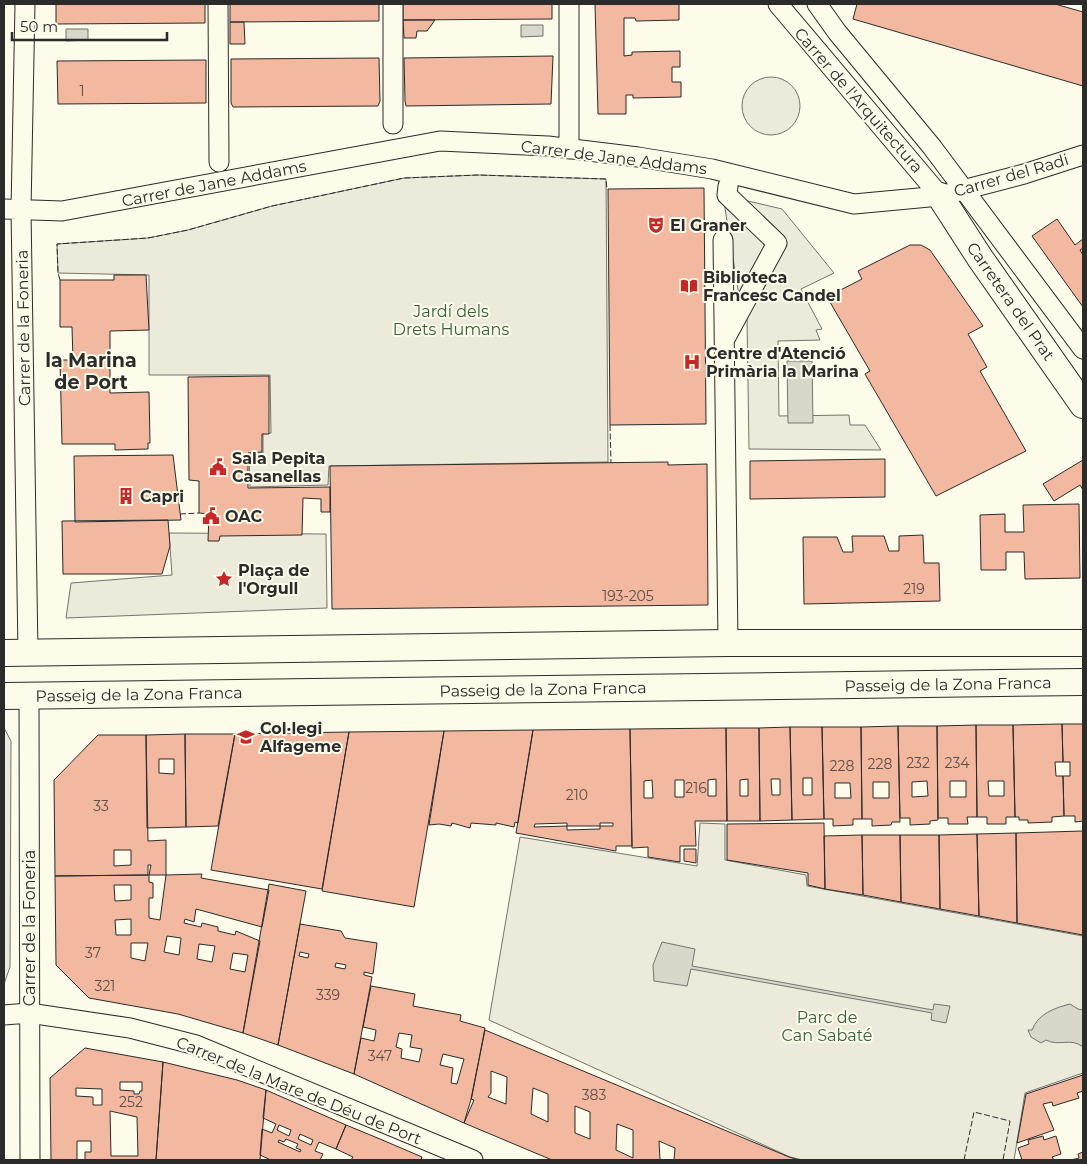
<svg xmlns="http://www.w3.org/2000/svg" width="1087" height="1164" font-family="Montserrat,sans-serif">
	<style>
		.green { fill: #ecebdb; stroke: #74746e }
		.parking { fill: #eceadb; stroke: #74746e }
		.water { fill: #d8d7c9; stroke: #74746e }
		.building { fill: #f2b8a0; stroke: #2b2b2b; fill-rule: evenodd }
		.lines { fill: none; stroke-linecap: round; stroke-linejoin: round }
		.street-casing { stroke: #2b2b2b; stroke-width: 21 }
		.secondary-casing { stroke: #2b2b2b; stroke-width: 28 }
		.street { stroke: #fdfbea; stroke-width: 19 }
		.secondary { stroke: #fdfbea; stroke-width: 26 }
		.fence { stroke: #2b2b2b; stroke-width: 1; stroke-dasharray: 6 2.5; stroke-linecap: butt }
		.labels { text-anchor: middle; stroke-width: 4; stroke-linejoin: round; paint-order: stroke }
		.number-label { font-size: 14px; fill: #5d4e48 }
		.street-label { font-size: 16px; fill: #2b2b2b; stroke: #fdfbea }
		.poi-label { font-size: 16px; font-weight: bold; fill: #2b2b2b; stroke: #fdfbea; text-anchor: start }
		.park-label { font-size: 16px; fill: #34623c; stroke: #fdfbea }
		.quarter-label { font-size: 19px; font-weight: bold; fill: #2b2b2b; stroke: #fdfbea }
	</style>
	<rect width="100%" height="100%" fill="#fdfbea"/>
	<path class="green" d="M742 106a29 29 0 1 1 58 0a29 29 0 1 1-58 0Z
		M478,175l128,4 2,283 -279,4 -1,19 -78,2 -1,-34h14v-19l8,-1 -1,-58h-121v-100l-91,-2 -1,-29 91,-6 40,-8 84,-24 132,-28z
		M723,196l49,48 -32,58z
		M735,198l47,11 52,64 -33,16 21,40 -6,1 4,10 -42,1 1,75 70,-1 1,10h15l16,25 -132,-1 -2,-132 33,-73z
		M700,823l25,1v36l81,15 1,11 276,50v137l-58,20 -11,67h-211l-13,-3 -301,-137 31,-183 177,29z"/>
	<path class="parking" d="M169,533l157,1 1,74 -261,10 5,-35 101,-8z
		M4,728l7,13 -1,226 -6,17z"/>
	<path class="water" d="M521,25h22v11l-22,1z
		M66,29h22v11l-22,1z
		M787,361h25l1,62h-25z
		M662,942l33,7 -3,17 241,44 1,-6 16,2 -4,17 -15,-3 1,-7 -241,-44 -4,17 -33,-5 -1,-16z
		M1070,1004l8,5 5,1v37c-12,-10 -24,0 -37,-7l-5,3 -10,-6 -3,-7h4c6,-16 22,-22 38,-26z"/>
	<path class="building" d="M56,4h149v19l-149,1z
		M230,4h149v17l-149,1z
		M403,4h149v15l-149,1z
		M595,4h84v16l-43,1 -1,-3h-11v38l8,-1v-3l48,-1v16h-8v15h9v15l-48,1v-3h-7v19h-28z
		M857,4h198l28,8v74l-230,-67z
		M403,20h32l-8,11h-10l-1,7h-12z
		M230,22h14l1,22h-15z
		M553,56l-2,48 -145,2 -1,-5 -1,-43z
		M379,58l1,43 -2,5 -145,1 -2,-4v-44z
		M206,60v43l-148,1 -1,-43z
		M704,188l2,236 -96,1 -2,-236z
		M1057,219l18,26 8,-6v9l-3,2 3,5v52l-51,-71z
		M910,245h11l9,5 53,76 -15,8 19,33 -7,4 46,80 -90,45 -71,-122 5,-3 -43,-74 35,-18 -4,-8z
		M114,275h32l3,55 -39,1v29h-37l-1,-33h-12v-47h54z
		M60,360h50v33l39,-1 1,51h-2v6l-33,1v-6h-53z
		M269,376v58h-7v18l-14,1v35l82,-1v25h-9v-13l-18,-1 -1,37 -82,1 -1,5h-11l1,-27 -10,-1v-32l-10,-1 -1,-103z
		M173,455l8,65 -106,2 -1,-66z
		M885,459v38l-135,2v-38z
		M1083,460v30l-3,-5 -26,16 -11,-17z
		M668,462v3l39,-1 1,141 -376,4 -2,-143z
		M1079,504l1,74 -55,1 -1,-27h-18v18h-25l-1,-55 25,-1v18h19l-1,-27z
		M168,520l2,26 -8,28h-99l-1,-53z
		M923,535l1,28h15l1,38 -136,3 -1,-67h34l6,15h10l-1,-16h32l5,15h10v-15z
		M1062,724l1,38h-8l1,14h7l1,40 -12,1v5l-24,1v-3h-9v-3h-4l-2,-92z
		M1062,724h21v97l-8,1v-6h-11l-1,-40h7v-14h-7z
		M976,725l1,92h-10l1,7h-20v-6h-10l-1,-92zM950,781h16v16h-16z
		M976,725h37l2,92h-9v7h-19v-7h-10zM988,781h16v15h-15z
		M898,726l2,96h-8l-1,3 -19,1v-7h-10l-1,-92zM873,782h16v16h-16z
		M898,726h39l1,94 -8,1v3l-20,1v-7h-10zM927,781l1,15 -16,1v-15z
		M790,727l2,93 -32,1 -1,-93zM771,779h9v16h-8z
		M790,727h32l2,92 -32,1zM803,778h9v17h-9z
		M822,727h39l1,92h-9v6l-20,1v-7h-9zM835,783h15l1,15h-16z
		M726,728h33l1,93h-33zM748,779v17h-8v-16z
		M726,728l1,93h-32l1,25h-16v16l-32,-5v-10l-16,1 -2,-119zM716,779v17h-8v-16zM652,780l1,18h-9v-17zM675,780h9v17h-9z
		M630,729l2,117h-16v5l-100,-18 17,-103zM567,823v3l-33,1 1,-3zM600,823h13v3h-13zM567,826h33v3l-33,1z
		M533,730l-15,93 -3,-1 -1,5 -18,-4v2l-25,-2 -1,5 -18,-5 -1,3 -12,-2 -10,1 15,-94z
		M444,731l-30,176 -92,-16 27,-159z
		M349,732l-27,157 -111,-19 24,-136z
		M185,734l1,93 -39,1 -1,-93zM159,759h15v15l-15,-1z
		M185,734h50l-17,92 -32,1z
		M98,735h48l2,106 18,-1v35h-17l2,-10h-3v10l-93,1 -1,-96zM114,850h17v15l-17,1z
		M824,823l1,66 -17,-4v-12l-81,-13v-36z
		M1083,831v104l-66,-12 -1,-90z
		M1016,833l1,90 -38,-7 -2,-82z
		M977,834l2,82 -39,-7 -1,-74z
		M862,835l1,60 -38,-6 -1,-53z
		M862,835h38l1,67 -38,-7z
		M900,835h39l1,74 -39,-7z
		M684,849h12v14l-12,-2z
		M202,874l-1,4 68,12 -7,37 -66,-18 -2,13 -9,-3 -1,4 17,4 1,-4 16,4v4l17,4 1,-4 24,10 -17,92 -65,-19 -89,-16 -33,-33 -1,-89 94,-1v7l4,1v15h-4v20l11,2 6,-45zM114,885h17v15l-16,1zM131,919v16h-15l-1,-15zM167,936l14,2 -2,17 -15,-3zM131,943h17l-3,18 -14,-3zM199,944l16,2 -3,16 -15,-3zM233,953l15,2 -3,17 -15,-3z
		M269,884l37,7 -28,154 -35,-12z
		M300,924l41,7 4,7 32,5 -4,31 -9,-2v3l8,2 -18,97 -76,-29zM300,952l9,2 -1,4 -9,-2zM336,963l10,2 -1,4 -10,-2z
		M371,986l44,8 -2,12 48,9 -1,6 25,7 -13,68 -8,27 -110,-49 7,-36 13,3 1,-4 1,-7 -13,-3zM399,1033l13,2 -2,12 12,2 -3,13 -18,-4 1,-9 -6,-2zM443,1054l21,5 -7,25 -6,-1 2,-15 -13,-3z
		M485,1030l304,127 10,3h-125l1,-12 -16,-7 1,19h-108l-88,-37 10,-23 -3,-1zM491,1071l16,6 -1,27 -18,-7 3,-4zM533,1088l15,6v28l-17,-8zM575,1106l15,6v27l-15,-6zM617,1124l16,6v28l-17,-8z
		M85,1048l78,14 -7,98h-71v-8h6v-11h-14v19h-26l-1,-82zM120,1082h22v9h-2l-1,3h-5v-3l-14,-1zM76,1088l26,1v16h-9v-8l-17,-1zM110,1111l27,6 1,39h-27z
		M163,1062l74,18 29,10 -6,70h-104z
		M1083,1075v16l-6,2 2,5 -26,8 -1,-4 -9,2 11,26 -37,13 9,-49z
		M266,1090l80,35 -10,24 -17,-7 -4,9 8,3 -3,6h-49l-11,-5 2,-26 10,4 4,-9 -13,-6zM279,1125l12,5 -2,6 -12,-6zM300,1134l13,6 -2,5 -13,-6zM286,1139l12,5 -2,4 5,2 -1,2 -22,-10 1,-2 5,2z
		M346,1125l34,14 42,18 -1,3h-70l2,-3 -17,-8z
		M1043,1136l1,4 12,-4 5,18 -9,3 2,3h-32l-4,-12 11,-4 -1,-4z
		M1083,1152v8h-12l8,-2 -1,-4z"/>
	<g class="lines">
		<g class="street-casing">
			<path id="street" d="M25,4l-4,206 7,442
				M218,4l1,158
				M393,4v120
				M569,4v145
				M778,4l162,192
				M817,4l20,28 95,115 151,202
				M4,209l58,2 378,-70 108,5 90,11 74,12 142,35 86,-8 84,-22 59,-19
				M723,240l5,403
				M726,337l51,-94 -50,-48 1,-9
				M29,696l1,464
				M4,1015l25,-2 101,15 66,17 277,115"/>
		</g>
		<g class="secondary-casing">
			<path id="secondary" d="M940,196l40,62 103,147
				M4,653l724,-10h355
				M4,696l1079,-14"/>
		</g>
		<use href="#street" class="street"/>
		<use href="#secondary" class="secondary"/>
		<path class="fence" d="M60,280l-2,-7 -1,-29 91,-6 40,-8 84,-24 132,-28 74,-3 128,4 1,11
			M610,425l1,38
			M180,514l19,-1
			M964,1160l10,-48 36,9 -7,39"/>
	</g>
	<defs>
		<g id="theatre-bare" transform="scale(1.35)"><path d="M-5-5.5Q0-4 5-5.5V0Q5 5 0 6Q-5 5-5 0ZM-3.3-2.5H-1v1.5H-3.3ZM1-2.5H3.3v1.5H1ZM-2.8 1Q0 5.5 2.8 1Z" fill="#c62828" stroke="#fdfbea" stroke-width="2.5" paint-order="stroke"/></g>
		<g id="library-bare" transform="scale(1.35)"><path d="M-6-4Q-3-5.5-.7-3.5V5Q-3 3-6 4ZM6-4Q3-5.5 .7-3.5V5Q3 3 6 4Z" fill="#c62828" stroke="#fdfbea" stroke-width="2.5" paint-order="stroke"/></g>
		<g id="hospital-bare" transform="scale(1.35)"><path d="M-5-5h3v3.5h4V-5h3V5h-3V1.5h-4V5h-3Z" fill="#c62828" stroke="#fdfbea" stroke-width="2.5" paint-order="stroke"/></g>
		<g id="civic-bare" transform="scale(1.35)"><path d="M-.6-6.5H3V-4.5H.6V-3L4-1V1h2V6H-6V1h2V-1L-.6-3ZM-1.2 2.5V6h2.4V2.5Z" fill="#c62828" stroke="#fdfbea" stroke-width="2.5" paint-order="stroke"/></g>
		<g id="building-bare" transform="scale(1.35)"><path d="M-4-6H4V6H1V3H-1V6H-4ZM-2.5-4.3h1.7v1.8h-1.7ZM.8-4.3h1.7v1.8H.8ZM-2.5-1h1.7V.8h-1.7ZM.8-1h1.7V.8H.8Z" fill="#c62828" stroke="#fdfbea" stroke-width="2.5" paint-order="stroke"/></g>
		<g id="sight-bare" transform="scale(1.35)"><path d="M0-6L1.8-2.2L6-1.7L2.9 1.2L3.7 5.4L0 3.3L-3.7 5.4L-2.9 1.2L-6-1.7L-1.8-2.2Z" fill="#c62828" stroke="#fdfbea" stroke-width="2.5" paint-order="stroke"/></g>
		<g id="school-bare" transform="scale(1.35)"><path d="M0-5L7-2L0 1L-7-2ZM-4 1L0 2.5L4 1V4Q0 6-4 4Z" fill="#c62828" stroke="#fdfbea" stroke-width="2.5" paint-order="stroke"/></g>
	</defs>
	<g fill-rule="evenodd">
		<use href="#theatre-bare" x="656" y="225"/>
		<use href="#library-bare" x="689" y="286"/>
		<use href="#hospital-bare" x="692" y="362"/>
		<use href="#civic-bare" x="218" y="467"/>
		<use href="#building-bare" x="126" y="496"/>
		<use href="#civic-bare" x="211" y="516"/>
		<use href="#sight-bare" x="224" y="579"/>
		<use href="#school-bare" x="246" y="737"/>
	</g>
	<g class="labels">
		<g class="number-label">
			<text x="82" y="96">1</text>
			<text x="914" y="594">219</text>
			<text x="628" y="601">193-205</text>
			<text x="918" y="768">232</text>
			<text x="957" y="768">234</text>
			<text x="880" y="769">228</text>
			<text x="842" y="771">228</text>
			<text x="696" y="793">216</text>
			<text x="577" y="800">210</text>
			<text x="101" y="811">33</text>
			<text x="93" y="958">37</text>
			<text x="105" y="991">321</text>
			<text x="328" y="1000">339</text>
			<text x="380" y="1061">347</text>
			<text x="594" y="1100">383</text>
			<text x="131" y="1107">252</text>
		</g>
		<g class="street-label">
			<text transform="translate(859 100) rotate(49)" y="6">Carrer de l'Arquitectura</text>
			<text transform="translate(614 157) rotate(7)" y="6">Carrer de Jane Addams</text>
			<text transform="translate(1011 175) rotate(-16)" y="6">Carrer del Radi</text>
			<text transform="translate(214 183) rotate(-11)" y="6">Carrer de Jane Addams</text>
			<text transform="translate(1011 301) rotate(55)" y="6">Carretera del Prat</text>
			<text transform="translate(23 328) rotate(-91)" y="6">Carrer de la Foneria</text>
			<text transform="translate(948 684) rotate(-1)" y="6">Passeig de la Zona Franca</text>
			<text transform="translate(543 689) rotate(-1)" y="6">Passeig de la Zona Franca</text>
			<text transform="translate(139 694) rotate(-1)" y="6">Passeig de la Zona Franca</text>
			<text transform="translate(29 928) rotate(-90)" y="6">Carrer de la Foneria</text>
			<text transform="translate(299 1090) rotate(22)" y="6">Carrer de la Mare de Déu de Port</text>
		</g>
		<g class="poi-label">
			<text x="670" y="231">El Graner</text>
			<text x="703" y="283">Biblioteca<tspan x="703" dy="18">Francesc Candel</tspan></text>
			<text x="706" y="359">Centre d'Atenció<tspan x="706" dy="18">Primària la Marina</tspan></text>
			<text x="232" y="464">Sala Pepita<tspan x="232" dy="18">Casanellas</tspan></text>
			<text x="140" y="502">Capri</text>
			<text x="225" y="522">OAC</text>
			<text x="238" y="576">Plaça de<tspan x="238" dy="18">l'Orgull</tspan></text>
			<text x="260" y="734">Col·legi<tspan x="260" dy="18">Alfageme</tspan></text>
		</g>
		<g class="park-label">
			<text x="451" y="317">Jardí dels<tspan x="451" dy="18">Drets Humans</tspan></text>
			<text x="827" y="1023">Parc de<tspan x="827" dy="18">Can Sabaté</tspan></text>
		</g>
		<g class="quarter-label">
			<text x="91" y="367">la Marina<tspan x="91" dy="22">de Port</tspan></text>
		</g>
	</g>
	<rect width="1087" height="1164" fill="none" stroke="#2b2b2b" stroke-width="10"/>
	<path d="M12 32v8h155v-8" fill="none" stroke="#2b2b2b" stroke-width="2.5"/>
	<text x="20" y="32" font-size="15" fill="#2b2b2b" stroke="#fdfbea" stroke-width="4" paint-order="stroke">50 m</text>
</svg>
